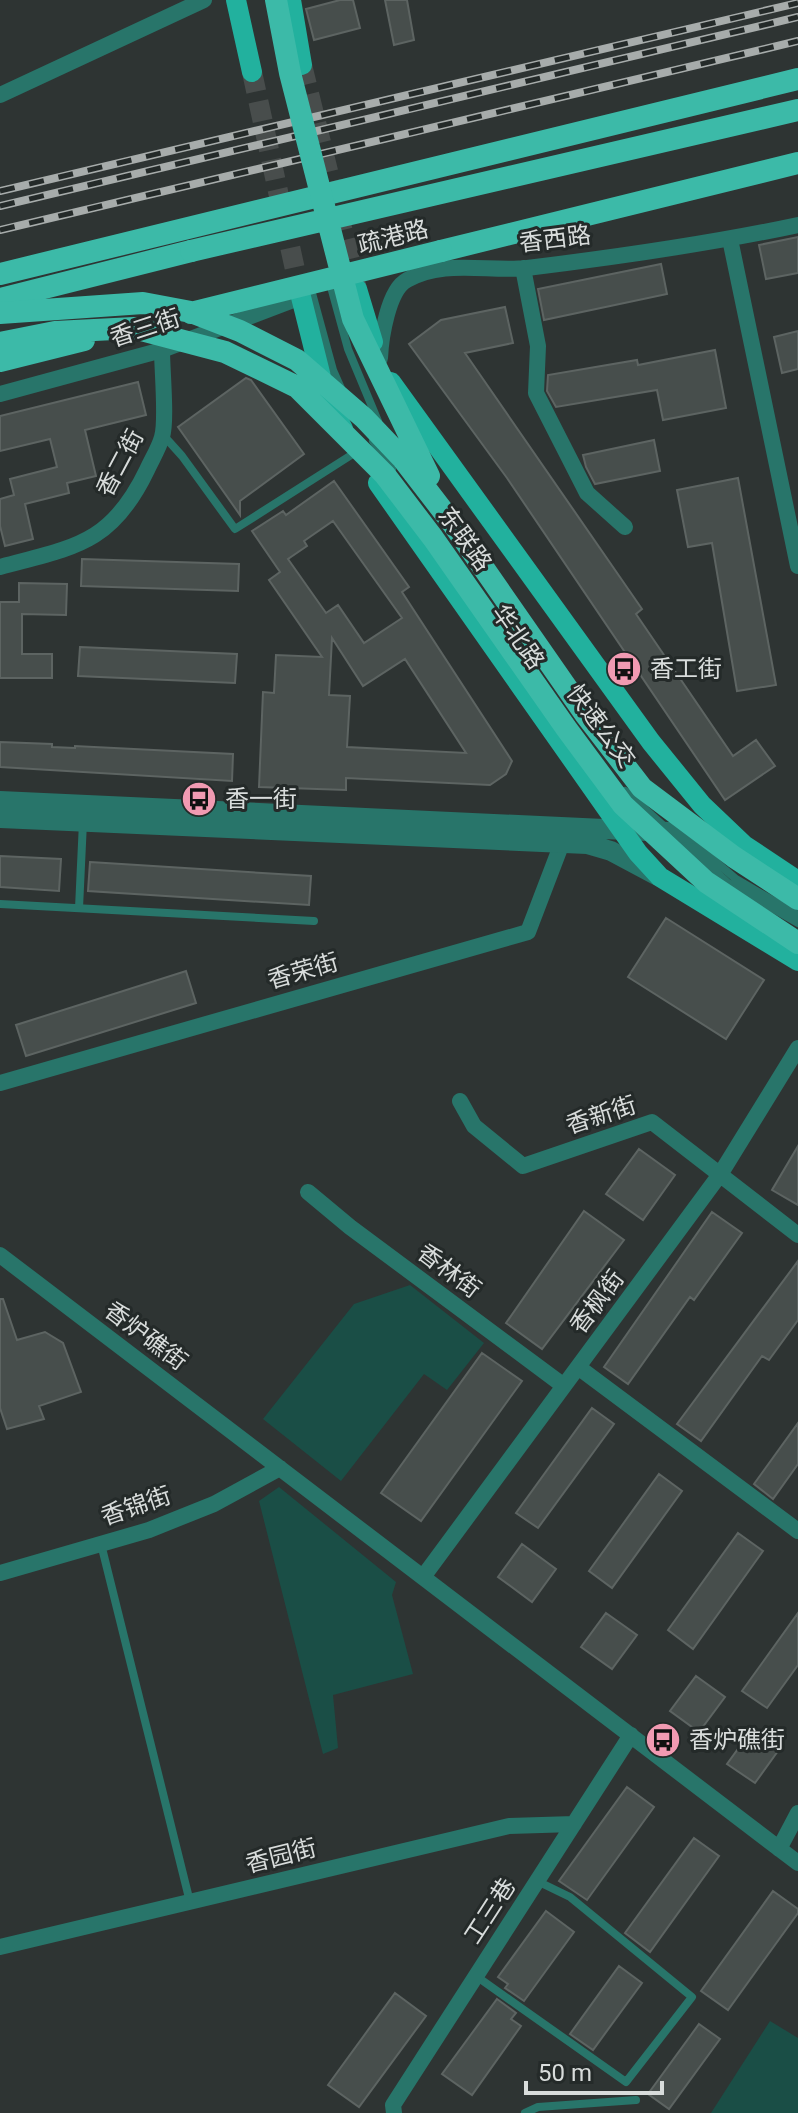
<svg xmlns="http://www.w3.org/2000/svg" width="798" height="2113" font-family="Roboto,'Noto Sans SC',sans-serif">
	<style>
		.green { fill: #1a4e46 }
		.building { fill: #474e4c; stroke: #5d6462; stroke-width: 2; fill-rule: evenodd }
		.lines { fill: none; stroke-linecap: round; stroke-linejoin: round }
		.primary-tunnel { stroke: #484d4c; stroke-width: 20; stroke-dasharray: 20 10; stroke-linecap: butt }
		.service { stroke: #28756a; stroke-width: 8 }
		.minor { stroke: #28756a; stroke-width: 16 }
		.tertiary { stroke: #28756a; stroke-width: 20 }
		.primary { stroke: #22b19e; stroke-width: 20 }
		.trunk { stroke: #3cbaa8; stroke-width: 22 }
		.rail-casing { stroke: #a7acab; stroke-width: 8 }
		.rail { stroke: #242a29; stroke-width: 5; stroke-dasharray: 15; stroke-linecap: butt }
		.trunk-bridge { stroke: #3cbaa8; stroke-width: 22 }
		.labels { text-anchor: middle; stroke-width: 6; stroke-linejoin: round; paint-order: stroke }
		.street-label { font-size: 24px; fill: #d8dcdb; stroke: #242a29 }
		.poi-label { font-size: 24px; fill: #d8dcdb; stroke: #242a29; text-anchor: start }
	</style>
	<rect width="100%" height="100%" fill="#2e3433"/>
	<path class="green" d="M410,1285l74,58 -37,47 -23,-16 -83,107 -78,-62 91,-115z
		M279,1487l117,95 -4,13 21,79 -80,21 5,53 -15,6 -64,-253z
		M770,2021l28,17v75h-87z"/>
	<path class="building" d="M340,0h13l7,28 -46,12 -8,-31z
		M385,0h22l7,40 -20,5z
		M798,237v36l-32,6 -7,-34z
		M661,264l6,30 -123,26 -6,-31z
		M505,307l8,36 -48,10 177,256 -6,5 97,142 23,-16 19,26 -50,34 -218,-322 -98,-134 32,-24z
		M798,331v38l-16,4 -8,-36z
		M715,350l11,58 -63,12 -6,-30 -101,17 -9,-16 1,-16 89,-15 1,5z
		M246,378l5,2 53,74 -64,47v14l-62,-88z
		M138,382l8,33 -61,15 11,46 -29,7 2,10 -44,11 8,35 -28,7 -5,-20v-27l14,-4 -4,-16 47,-12 -7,-28 -50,12v-35z
		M654,440l6,31 -65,13 -9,-17 -3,-12z
		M738,478l38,207 -39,6 -25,-148 -24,4 -11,-57z
		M334,481l75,106 -7,5 110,169 -6,13 -16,11 -144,-7v12l-87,-3 4,-95 11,1 2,-38 46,2 -53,-77 11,-8 -28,-41 31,-20 3,4zM333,521l69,97 -38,25 -26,-38 -12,8 -38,-54 19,-13 -3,-5zM332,638l31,48 42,-27 61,94 -119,-6 3,-51 -21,-1z
		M82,559l157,5 -1,27 -157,-5z
		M19,583l48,1 -1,31 -44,-1v40h30v24h-52v-76h19z
		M80,647l157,7 -2,29 -157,-7z
		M0,742l52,2v3l23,1v-2l158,8 -1,27 -232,-14z
		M0,856l61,3 -2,32 -59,-4z
		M90,862l221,14 -2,29 -221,-14z
		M666,918l98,62 -38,59 -98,-62z
		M186,971l10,32 -170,53 -10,-31z
		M798,1146v59l-26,-15z
		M639,1149l36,26 -32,45 -37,-26z
		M584,1211l40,29 -82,109 -36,-26z
		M712,1212l30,21 -48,67 -4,-3 -62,87 -24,-17z
		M798,1261v59l-29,40 -7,-4 -61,85 -24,-17z
		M0,1299h3l14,41 28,-8 18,11 18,49 -42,14 5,13 -37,10 -7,-21z
		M482,1353l40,28 -101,140 -40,-28z
		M592,1408l22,16 -76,104 -22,-15z
		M798,1423v41l-25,35 -19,-15z
		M659,1474l23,17 -70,97 -23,-17z
		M738,1533l25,18 -70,98 -25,-19z
		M522,1544l34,25 -24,33 -34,-25z
		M606,1613l31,22 -25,34 -31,-22z
		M798,1613v52l-31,43 -25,-17z
		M696,1676l29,21 -26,35 -29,-21z
		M751,1731l27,20 -23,32 -28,-19z
		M627,1787l27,20 -67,93 -28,-19z
		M694,1838l25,18 -69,96 -25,-19z
		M773,1891l25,18v4l-70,97 -27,-19z
		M546,1911l28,21 -50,69 -19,-13 3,-4 -10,-7z
		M619,1966l23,17 -49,67 -23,-16z
		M395,1993l31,23 -67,91 -31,-22z
		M497,1999l19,14 -5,6 10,7 -49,69 -30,-21z
		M699,2024l21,15 -51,70 -21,-15z"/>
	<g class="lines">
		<path class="primary-tunnel" d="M302,65l55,224
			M252,72l49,225"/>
		<path class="service" d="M331,287l17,62 30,72
			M312,293l21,77 8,18
			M164,436l18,20 53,73 121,-77
			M373,441l19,28
			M625,791l41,37
			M676,837l52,46 70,40
			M688,838l48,41 62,36
			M0,904l314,17
			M79,908l4,-86
			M101,1544l89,358
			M476,1976l150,106 66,-85 -122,-100 -33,-16
			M525,2113l13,-6 98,-7"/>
		<path class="minor" d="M0,95l204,-95
			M730,239l68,327
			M523,268l15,78 -2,47 51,100 38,34
			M380,358c1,-20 8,-68 27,-78 35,-21 81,-8 120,-12 90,-11 182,-24 271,-43
			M0,394l162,-44 139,-53
			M0,567c74,-20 111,-22 147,-97 5,-11 12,-22 15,-33 5,-16 0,-67 0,-87
			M0,1083l528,-151 34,-89
			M460,1101l14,25 49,40 129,-44 146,113
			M308,1192l42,35 214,159
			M0,1255l798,608
			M578,1367l220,164
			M0,1573l149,-43 65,-26 66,-36
			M423,1577l298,-404 77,-125
			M779,1849l19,-36
			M0,1947l509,-121 65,-2
			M394,2113l-1,-8 238,-370"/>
		<path class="tertiary" d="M0,801l711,33
			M0,818l587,26 24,7 45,24"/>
		<path class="primary" d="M236,0l16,72
			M291,0l11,65
			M357,289l16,53
			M301,297l24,96 18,36
			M391,382l260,360 51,63 42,40 54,36
			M378,483l260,370 22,24 138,84"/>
		<path class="trunk" d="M441,251l357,-88
			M0,274l798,-195
			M0,299l191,-48"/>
		<g class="rail-casing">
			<path id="rail" d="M0,191l798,-188
				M0,206l798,-189
				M0,230l798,-189"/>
		</g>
		<use href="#rail" class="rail"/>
		<path class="trunk-bridge" d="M276,0l14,73 63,246 76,157
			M191,251l607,-141
			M0,313l143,-10 48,9 49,19 57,29 67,58 39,41 50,65 132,190 57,74 92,69 64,42
			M191,313l250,-62
			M0,343l55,-11 79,-4 91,24 72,35 88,88 48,63 133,190 57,77 83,77 92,61
			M0,361l84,-21"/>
	</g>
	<defs>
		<g id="bus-disc" transform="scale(1.8)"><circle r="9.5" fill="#f19ab2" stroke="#242a29"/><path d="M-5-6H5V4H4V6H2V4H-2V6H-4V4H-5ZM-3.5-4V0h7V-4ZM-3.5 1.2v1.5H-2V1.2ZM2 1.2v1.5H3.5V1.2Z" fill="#111"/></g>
	</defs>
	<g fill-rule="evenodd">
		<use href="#bus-disc" x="624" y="669"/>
		<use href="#bus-disc" x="199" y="799"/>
		<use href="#bus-disc" x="663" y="1740"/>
	</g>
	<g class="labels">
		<g class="street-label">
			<text transform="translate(393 237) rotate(-14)" y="8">疏港路</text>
			<text transform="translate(555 239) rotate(-7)" y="8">香西路</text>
			<text transform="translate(145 328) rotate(-18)" y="8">香三街</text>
			<text transform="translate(120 463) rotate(-62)" y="8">香二街</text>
			<text transform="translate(465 539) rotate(54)" y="8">东联路</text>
			<text transform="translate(518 637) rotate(55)" y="8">华北路</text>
			<text transform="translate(601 726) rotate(53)" y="8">快速公交</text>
			<text transform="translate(303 971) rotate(-16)" y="8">香荣街</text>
			<text transform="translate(601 1115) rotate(-18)" y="8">香新街</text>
			<text transform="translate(449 1271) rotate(37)" y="8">香林街</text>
			<text transform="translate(597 1302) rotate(-53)" y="8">香枫街</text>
			<text transform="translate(146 1336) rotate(37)" y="8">香炉礁街</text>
			<text transform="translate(136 1506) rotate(-19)" y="8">香锦街</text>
			<text transform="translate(281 1856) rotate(-14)" y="8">香园街</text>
			<text transform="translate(490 1911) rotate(-57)" y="8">工三巷</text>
		</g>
		<g class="poi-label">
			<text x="650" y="677">香工街</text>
			<text x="225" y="807">香一街</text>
			<text x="689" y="1748">香炉礁街</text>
		</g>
	</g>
	<path d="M526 2081v12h136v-12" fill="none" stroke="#d8dcdb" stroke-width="4"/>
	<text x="538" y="2081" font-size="24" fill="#d8dcdb" stroke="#242a29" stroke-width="6" paint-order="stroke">50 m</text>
</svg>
